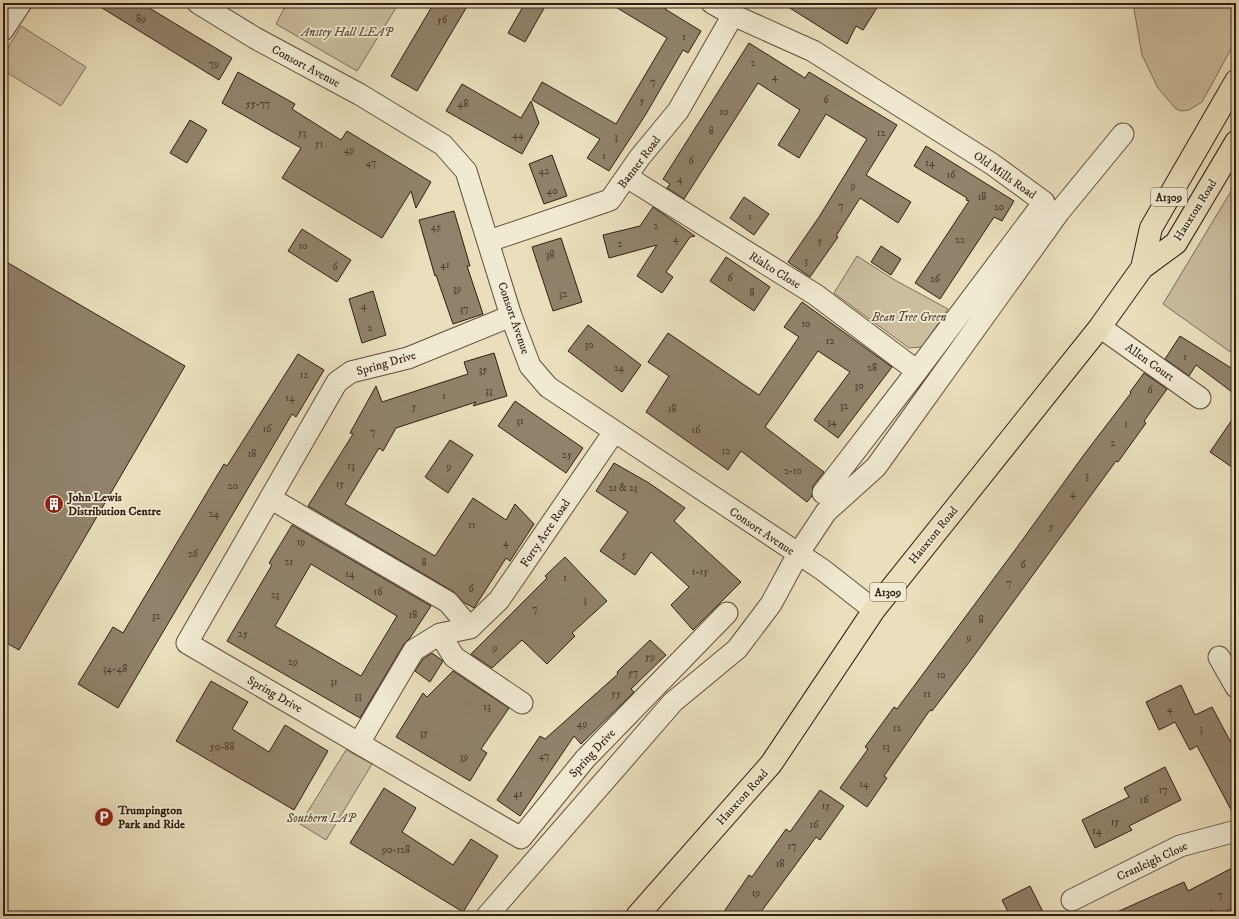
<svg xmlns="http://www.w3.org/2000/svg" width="1239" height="919" font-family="'IM FELL DW Pica',serif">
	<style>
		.green { fill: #cbbe9f; stroke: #7e6e59 }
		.building { fill: #91826b; stroke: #311e13; fill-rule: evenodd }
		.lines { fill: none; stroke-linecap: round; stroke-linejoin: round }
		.minor-casing { stroke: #5f4e3d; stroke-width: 23 }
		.primary-casing { stroke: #311e13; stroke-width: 24 }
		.minor { stroke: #f1ead3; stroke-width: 21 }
		.primary { stroke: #eadfbc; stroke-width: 22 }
		.labels { text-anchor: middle; stroke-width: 3.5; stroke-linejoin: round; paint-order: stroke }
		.number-label { font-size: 10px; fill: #493729 }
		.shield { fill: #f1ead3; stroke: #6b5b4d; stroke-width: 1 }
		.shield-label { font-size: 11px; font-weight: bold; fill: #311e13 }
		.park-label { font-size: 12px; font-style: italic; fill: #5f4e3d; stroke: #f1ead3 }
		.street-label { font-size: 12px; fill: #311e13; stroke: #f1ead3 }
		.poi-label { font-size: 12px; font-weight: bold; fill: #311e13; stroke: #f1ead3; text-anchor: start }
	</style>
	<rect width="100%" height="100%" fill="#eadfbc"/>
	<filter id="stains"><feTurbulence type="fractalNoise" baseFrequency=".005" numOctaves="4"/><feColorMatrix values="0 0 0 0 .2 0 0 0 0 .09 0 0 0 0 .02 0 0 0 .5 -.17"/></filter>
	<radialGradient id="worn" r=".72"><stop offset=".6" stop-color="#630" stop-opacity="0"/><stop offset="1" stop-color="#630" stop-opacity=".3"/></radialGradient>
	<path class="green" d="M287,3h112l-42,68 -81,-47z
		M1133,3h103v37l-34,62 -13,8 -8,1 -6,-3 -17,-20 -16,-33z
		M21,26l65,41 -25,39 -58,-36v-14z
		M1236,183v173l-73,-52z
		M857,256l36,23 55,30 -26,38 -13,1 -75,-55z
		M346,750l26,14 -46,76 -26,-16z"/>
	<path class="building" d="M94,3h47l91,55 -13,22z
		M434,3h35l-52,88 -26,-15z
		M525,3h22l-22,39 -17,-9z
		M609,3h60l-4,6 36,22 -13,22 -5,-3 -37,64 -37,57 -22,-13 13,-19 -68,-39 10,-18 74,42 51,-86z
		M782,3h98l-17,27 -7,-4 -9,18z
		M749,43l56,35 4,-6 88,53 -31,50 45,27 -13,21 -38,-25 -24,38 2,1 -28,40 -22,-15 31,-45 48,-78 -41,-25 -27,44 -21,-13 22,-35 -42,-27 -74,116 -17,-11 3,-4 -7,-5z
		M238,72l57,32 -3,5 49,31 6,-9 84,51 -15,26 -5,-17 -29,47 -100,-60 19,-30 -79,-45z
		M462,84l59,34 10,-17 8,22 -17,31 -76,-43z
		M190,120l17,10 -20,33 -17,-10z
		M926,146l88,55 -12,20 -8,-4 -54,82 -25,-16 54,-82 -3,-1 1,-2 -53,-32z
		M552,155l15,41 -23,8 -15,-40z
		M744,197l25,17 -15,21 -24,-17z
		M653,207l42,29 -5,1 -24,35 7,5 -11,16 -25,-17 20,-31 -48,13 -6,-23 37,-9z
		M454,211l16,55h-3l16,48 -30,10 -17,-49 -1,1 -16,-56z
		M302,229l49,31 -14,22 -49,-31z
		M561,238l21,64 -29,9 -21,-64z
		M881,246l20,13 -10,16 -20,-13z
		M726,257l44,30 -16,24 -44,-30z
		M3,260l182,106 -166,284 -16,-9z
		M373,291l13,44 -24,8 -13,-44z
		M802,302l90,65 -54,71 -24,-18 36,-48 -32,-21 -53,76 59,45 -11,14 -1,10 -5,6 -66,-51 -13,19 -82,-58 23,-36 -21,-14 20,-29 91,62 40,-58 -15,-10z
		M588,325l53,40 -19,27 -54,-41z
		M1180,336l56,35v24l-40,-30 -7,11 -24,-17z
		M494,353l13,43 -34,10 3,-4 -80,26 -13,23 -4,-3 -34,56 90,52 38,-58 33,22 9,-16 19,20 -24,37 -4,-3 -32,50 -11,-6 -9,-10 -146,-86 45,-72 -3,-1 26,-47 6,16 86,-28 -4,-12z
		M298,354l26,16 -28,47 -4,-3 -174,294 -40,-24 35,-57 10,6 101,-169 3,2z
		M1144,373l23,16 -23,32 2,2 -28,39 -2,-1 -143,196 -41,54 -2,-1 -46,66 3,2 -20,29 -27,-19 28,-39 -3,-2 29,-40 3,2 121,-163 65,-90 48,-63 -1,-1z
		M515,401l68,47 -17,25 -68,-47z
		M1236,414v56l-26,-18z
		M450,440l23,15 -25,38 -23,-16z
		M614,463l35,20 36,25 -11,13 67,61 -48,48 -22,-25 18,-18 -38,-35 -16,23 -35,-24 28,-39 -32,-21z
		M292,525l139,81 -21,32 -6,6 -44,74 -133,-77 45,-76 -3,-2zM311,564l86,52 -36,60 -86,-50z
		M565,557l42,44 -35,32 3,3 -28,28 -25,-24 -30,28 -21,-14 76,-76 -2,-2z
		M650,640l16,15 -35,34 3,3 -53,52 -7,-8 -54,80 -23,-16 43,-64 5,3 73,-65 -1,-2z
		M432,653l11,8 -13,21 -15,-11 8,-12z
		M453,671l56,37 -28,41 6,4 -17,28 -74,-44 27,-44 4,4z
		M211,681l37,21 -16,27 37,23 16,-27 43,26 -34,59 -118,-69z
		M1181,685l14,30 17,-8 24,45v67l-39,-73 -7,4 -15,-28 -16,8 -13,-28z
		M1165,767l16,33 -52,26 3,4 -37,18 -13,-28 47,-23 -5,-9z
		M384,788l32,20 -14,24 51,33 18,-26 27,17 -35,56 -113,-69z
		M820,790l24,16 -24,34 -4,-3 -58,79h-37l28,-41 3,2 34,-48 4,3z
		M1236,866v40l-18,10h-3l-3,-6 -14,6h-90l76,-34 4,9z
		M1030,886l15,30h-35l-8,-16z"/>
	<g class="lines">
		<g class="minor-casing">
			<path id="minor" d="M198,3l57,35 104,56 84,51 23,26 45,145 19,50 18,21 275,183 51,40
				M712,3l21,12 80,36 179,113 52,38 -127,169 -94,122
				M3,30l18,-27
				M627,177l189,118 101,76
				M489,241l121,-41 30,-43 38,-46 55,-96
				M511,316l-103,42 -57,14 -14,10 -150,261 334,195 64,-79 142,-146
				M1100,327l100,71
				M270,498l178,104 22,26
				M440,634l14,23 68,46
				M1219,657l17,30
				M359,743l55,-93 26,-16 30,-6 29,-28 115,-168
				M1072,900l108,-54 56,-15
				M487,916l186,-214 64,-53 34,-45 27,-50 28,-42 50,-45 183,-255 64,-78"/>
		</g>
		<g class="primary-casing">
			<path id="primary" d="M1142,268l9,-40 85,-147
				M637,916l134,-152 103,-154 226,-283 42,-59 34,-25 60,-101"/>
		</g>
		<use href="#minor" class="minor"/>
		<use href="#primary" class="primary"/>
	</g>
	<defs>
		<g id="building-disc" transform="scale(1)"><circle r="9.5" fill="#8f2418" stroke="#f1ead3"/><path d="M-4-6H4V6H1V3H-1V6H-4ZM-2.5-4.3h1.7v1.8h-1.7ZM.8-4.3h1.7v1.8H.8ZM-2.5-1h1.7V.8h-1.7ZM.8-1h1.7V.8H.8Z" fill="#fff"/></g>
		<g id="parking-disc" transform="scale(1)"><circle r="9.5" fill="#8f2418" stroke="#f1ead3"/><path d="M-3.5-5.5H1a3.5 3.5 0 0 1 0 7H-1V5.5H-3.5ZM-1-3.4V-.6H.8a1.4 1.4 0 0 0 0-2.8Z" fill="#fff"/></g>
	</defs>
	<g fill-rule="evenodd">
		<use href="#building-disc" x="54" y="504"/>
		<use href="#parking-disc" x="104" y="817"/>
	</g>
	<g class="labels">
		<g class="number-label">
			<text x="141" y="22">89</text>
			<text x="442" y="23">56</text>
			<text x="684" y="40">1</text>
			<text x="753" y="66">2</text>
			<text x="214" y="67">79</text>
			<text x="775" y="80">4</text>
			<text x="653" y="85">7</text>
			<text x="826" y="103">6</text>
			<text x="642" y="104">5</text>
			<text x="258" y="107">55-77</text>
			<text x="463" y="107">48</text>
			<text x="724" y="115">10</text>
			<text x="711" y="134">8</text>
			<text x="302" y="136">53</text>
			<text x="881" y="136">12</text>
			<text x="518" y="138">44</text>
			<text x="616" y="140">3</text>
			<text x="319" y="147">51</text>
			<text x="349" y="153">49</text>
			<text x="604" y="159">1</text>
			<text x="691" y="164">6</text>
			<text x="371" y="166">47</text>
			<text x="930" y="166">14</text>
			<text x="544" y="174">42</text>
			<text x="951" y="178">16</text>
			<text x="680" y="182">4</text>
			<text x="853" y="189">9</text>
			<text x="552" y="194">40</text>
			<text x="982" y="200">18</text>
			<text x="841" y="209">7</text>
			<text x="999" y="210">20</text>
			<text x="750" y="220">1</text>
			<text x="656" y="229">2</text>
			<text x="436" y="230">45</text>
			<text x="676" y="242">4</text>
			<text x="960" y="243">22</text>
			<text x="820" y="244">5</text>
			<text x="620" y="247">2</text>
			<text x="303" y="249">10</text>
			<text x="550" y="258">38</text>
			<text x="806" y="264">3</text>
			<text x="445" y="268">41</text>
			<text x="335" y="270">6</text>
			<text x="730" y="281">6</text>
			<text x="935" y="282">26</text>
			<text x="457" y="292">39</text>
			<text x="752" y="296">8</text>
			<text x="563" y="297">32</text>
			<text x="364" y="309">4</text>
			<text x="464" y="312">37</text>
			<text x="806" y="327">10</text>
			<text x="370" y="331">2</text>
			<text x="830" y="344">12</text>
			<text x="589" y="348">30</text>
			<text x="1185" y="360">1</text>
			<text x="619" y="371">24</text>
			<text x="872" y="371">28</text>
			<text x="483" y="373">35</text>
			<text x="304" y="378">12</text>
			<text x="859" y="389">30</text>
			<text x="1150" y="393">6</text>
			<text x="489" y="394">33</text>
			<text x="444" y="399">1</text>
			<text x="290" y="401">14</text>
			<text x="844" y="409">32</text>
			<text x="414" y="410">5</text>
			<text x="672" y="412">18</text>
			<text x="520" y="424">31</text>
			<text x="832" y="425">34</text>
			<text x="1126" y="427">1</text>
			<text x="267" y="432">16</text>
			<text x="696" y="433">16</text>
			<text x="373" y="435">7</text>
			<text x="1113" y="446">2</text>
			<text x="726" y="454">12</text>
			<text x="252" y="457">18</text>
			<text x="567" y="458">25</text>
			<text x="351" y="469">13</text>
			<text x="449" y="470">9</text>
			<text x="793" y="474">2-10</text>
			<text x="1087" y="479">3</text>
			<text x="340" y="487">15</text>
			<text x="233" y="489">20</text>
			<text x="623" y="491">21 &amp; 23</text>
			<text x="1073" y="497">4</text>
			<text x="214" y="517">24</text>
			<text x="472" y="528">11</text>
			<text x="1051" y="530">5</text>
			<text x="301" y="545">19</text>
			<text x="506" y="546">4</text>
			<text x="193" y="557">26</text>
			<text x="624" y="558">5</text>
			<text x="289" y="565">21</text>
			<text x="424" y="566">8</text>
			<text x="1023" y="568">6</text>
			<text x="700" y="575">1-15</text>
			<text x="350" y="577">14</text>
			<text x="565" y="581">1</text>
			<text x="1009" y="586">7</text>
			<text x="471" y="592">6</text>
			<text x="378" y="595">16</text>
			<text x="275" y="598">23</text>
			<text x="585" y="603">3</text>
			<text x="535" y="612">7</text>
			<text x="413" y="618">18</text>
			<text x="156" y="619">32</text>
			<text x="981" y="623">8</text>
			<text x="243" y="637">25</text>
			<text x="969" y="641">9</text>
			<text x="495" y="651">9</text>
			<text x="650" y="660">59</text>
			<text x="293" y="665">29</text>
			<text x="115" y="672">34-48</text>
			<text x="633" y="676">57</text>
			<text x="941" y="678">10</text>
			<text x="334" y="685">31</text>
			<text x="616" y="697">55</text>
			<text x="927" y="697">11</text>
			<text x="358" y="699">33</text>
			<text x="487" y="710">13</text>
			<text x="1170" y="712">4</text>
			<text x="582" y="727">49</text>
			<text x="897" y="731">12</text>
			<text x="1201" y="732">3</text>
			<text x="424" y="736">35</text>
			<text x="222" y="750">50-88</text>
			<text x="886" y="750">13</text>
			<text x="544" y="759">47</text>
			<text x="464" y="760">39</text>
			<text x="864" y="787">14</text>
			<text x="1163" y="793">17</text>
			<text x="518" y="797">41</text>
			<text x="1144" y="803">16</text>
			<text x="826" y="809">15</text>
			<text x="1115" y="825">15</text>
			<text x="814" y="828">16</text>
			<text x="1097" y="834">14</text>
			<text x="792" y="849">17</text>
			<text x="396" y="853">90-128</text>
			<text x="780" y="867">18</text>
			<text x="756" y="896">19</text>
			<text x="1220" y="898">7</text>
		</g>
		<g class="shield">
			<rect x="1151" y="188" width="36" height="18" rx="3"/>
			<rect x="870" y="583" width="36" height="18" rx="3"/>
		</g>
		<g class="shield-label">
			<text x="1169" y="201">A1309</text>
			<text x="888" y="596">A1309</text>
		</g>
		<g class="park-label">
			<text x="347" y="36">Anstey Hall LEAP</text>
			<text x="909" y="321">Bean Tree Green</text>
			<text x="321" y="822">Southern LAP</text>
		</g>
		<g class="street-label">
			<text transform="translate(306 66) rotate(28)" y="4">Consort Avenue</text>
			<text transform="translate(639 162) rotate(-53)" y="4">Banner Road</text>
			<text transform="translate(1005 175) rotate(35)" y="4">Old Mills Road</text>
			<text transform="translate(1195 210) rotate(-58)" y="4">Hauxton Road</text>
			<text transform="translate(775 270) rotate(32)" y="4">Rialto Close</text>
			<text transform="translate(514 318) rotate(71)" y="4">Consort Avenue</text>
			<text transform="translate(1150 362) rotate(35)" y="4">Allen Court</text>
			<text transform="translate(386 363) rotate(-16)" y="4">Spring Drive</text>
			<text transform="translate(762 531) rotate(34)" y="4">Consort Avenue</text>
			<text transform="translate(545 533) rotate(-56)" y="4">Forty Acre Road</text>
			<text transform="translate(933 535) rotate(-51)" y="4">Hauxton Road</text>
			<text transform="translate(275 694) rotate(30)" y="4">Spring Drive</text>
			<text transform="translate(592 753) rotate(-47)" y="4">Spring Drive</text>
			<text transform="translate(742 797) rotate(-48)" y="4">Hauxton Road</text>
			<text transform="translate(1152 861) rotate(-25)" y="4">Cranleigh Close</text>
		</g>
		<g class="poi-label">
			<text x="68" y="501">John Lewis<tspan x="68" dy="14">Distribution Centre</tspan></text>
			<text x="118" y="814">Trumpington<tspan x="118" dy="14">Park and Ride</tspan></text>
		</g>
	</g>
	<rect width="1239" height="919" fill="none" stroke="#eadfbc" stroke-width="16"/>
	<rect x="4" y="4" width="1231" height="911" fill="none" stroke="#311e13" stroke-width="2"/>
	<rect x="8" y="8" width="1223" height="903" fill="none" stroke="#311e13"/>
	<rect width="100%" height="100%" filter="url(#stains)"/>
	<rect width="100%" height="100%" fill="url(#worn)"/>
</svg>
